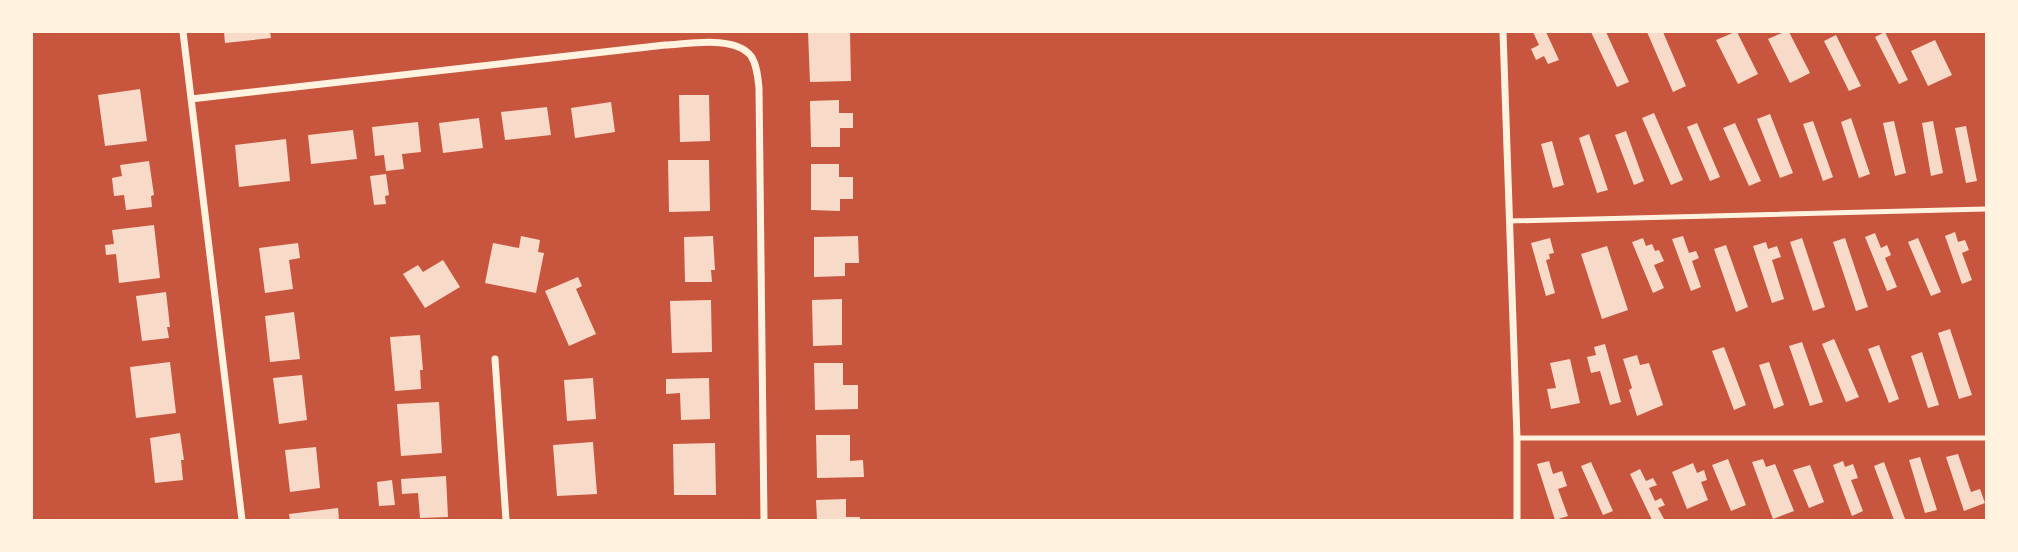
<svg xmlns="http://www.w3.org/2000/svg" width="2018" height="552" font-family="Karla,sans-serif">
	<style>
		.building { fill: #f7dbc8 }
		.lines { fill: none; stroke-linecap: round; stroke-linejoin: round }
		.service { stroke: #fff3e0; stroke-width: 5 }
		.minor { stroke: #fff3e0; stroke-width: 7 }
	</style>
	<rect width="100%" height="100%" fill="#c8553d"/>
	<path class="building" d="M224,32h46l1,6 -46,5z
		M808,32h42l1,49 -41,1z
		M1533,32h13l13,28 -11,4 -4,-8 -8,4 -5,-11 8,-4z
		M1591,32h15l23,50 -12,5z
		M1647,32h16l23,54 -13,6z
		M1735,32h2l21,42 -20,10 -22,-44z
		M1784,32h5l21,41 -20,10 -22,-44z
		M1885,32l23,48 -9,4 -24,-47z
		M1836,35l25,51 -12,5 -25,-50z
		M1935,40l17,35 -24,11 -17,-35z
		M140,89l7,52 -42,5 -7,-51z
		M679,95h30l1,46 -30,1z
		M839,100v13h14v15h-13v19h-29l-1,-46z
		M611,102l4,30 -40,6 -4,-30z
		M547,107l4,28 -46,5 -4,-28z
		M1654,113l29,67 -12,5 -29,-67z
		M1770,114l23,59 -13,5 -23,-59z
		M479,118l4,30 -40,5 -4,-30z
		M1851,118l19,56 -11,4 -18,-56z
		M1813,121l20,56 -10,4 -20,-57z
		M1894,121l12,52 -11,3 -12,-53z
		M1933,121l10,52 -12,3 -9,-53z
		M418,122l3,30 -19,2 2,15 -18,2 -2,-16 -9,1 -3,-29z
		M1697,123l23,54 -10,4 -23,-54z
		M1735,123l26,58 -12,5 -26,-58z
		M1966,126l11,55 -11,2 -11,-55z
		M353,130l4,29 -46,5 -3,-29z
		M1626,131l18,50 -10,4 -19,-50z
		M1589,134l19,56 -11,3 -18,-55z
		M286,139l4,42 -51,6 -4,-42z
		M1552,141l12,44 -11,3 -12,-44z
		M668,160h41l1,51 -41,1z
		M149,161l5,34 -3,1 1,11 -26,3 -2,-15 -10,1 -2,-18 10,-2 -2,-11z
		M811,164h28v13h14v22h-13v12l-29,-1z
		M386,174l3,21 -4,1 1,8 -12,1 -4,-29z
		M154,225l6,53 -41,5 -3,-29 -10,1 -1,-10 9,-1 -2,-14z
		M1955,232l3,10 7,-2 4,10 -7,3 10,27 -10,4 -17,-48z
		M1875,233l6,15 6,-3 4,10 -6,3 12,29 -10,4 -22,-54z
		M521,236l19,4 -2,12 6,1 -8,40 -51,-10 8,-40 26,5z
		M713,236l2,34h-4l1,12h-27l-1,-45z
		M858,236l1,27h-14v13l-31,1v-40z
		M1683,236l6,17 7,-2 3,7 -7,3 9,26 -10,4 -19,-52z
		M1550,238l4,15 -5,1 1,5 -4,1 9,33 -9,3 -15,-53z
		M1643,238l3,8 6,-2 3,7 4,-1 5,11 -10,4 10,23 -11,5 -21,-51z
		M1802,238l23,69 -12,4 -23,-69z
		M1845,238l23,69 -12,4 -23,-69z
		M1918,238l23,54 -10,4 -23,-54z
		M1766,242l2,7 9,-3 4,11 -9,3 12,39 -12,4 -19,-57z
		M298,243l2,15 -11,2 4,29 -28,4 -6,-45z
		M1726,245l22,62 -12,5 -22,-63z
		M1607,246l21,64 -26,9 -21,-65z
		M443,260l17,27 -35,21 -22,-34 15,-9 5,7z
		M578,277l4,9 -6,3 20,45 -27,12 -24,-55z
		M166,292l4,35h-3l2,11 -27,3 -6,-45z
		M842,299v46l-29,1 -1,-46z
		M711,300l1,52 -40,1 -2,-52z
		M294,312l6,47 -30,3 -5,-46z
		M1950,329l22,66 -13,4 -21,-66z
		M420,335l3,35h-3l1,19 -26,2 -5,-54z
		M1834,339l25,58 -13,5 -24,-58z
		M1802,342l21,60 -13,4 -21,-60z
		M1605,344l16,58 -11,3 -10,-34 -9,2 -4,-16 9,-2 -2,-8z
		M1879,345l20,54 -10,4 -21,-54z
		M1724,347l22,58 -12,5 -22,-59z
		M1922,352l17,53 -11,3 -17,-52z
		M1637,355l3,10 9,-2 14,42 -26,11 -8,-26 3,-2 -9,-29z
		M1570,359l10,44 -29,6 -4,-20 9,-1 -6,-25z
		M170,362l6,51 -40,5 -6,-51z
		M1769,362l15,43 -10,4 -15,-44z
		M814,363h29v22h15v24l-43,1z
		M302,375l5,45 -28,4 -6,-46z
		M593,378l3,41 -29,2 -3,-41z
		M709,378l1,41 -29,1 -1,-27 -14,1v-15z
		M439,402l3,51 -41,3 -4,-52z
		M180,433l4,27h-3l2,20 -28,3 -5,-45z
		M816,435h34v26l13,-1 1,17 -47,1z
		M593,442l4,52 -40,2 -4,-51z
		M715,443l1,52h-42l-1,-51z
		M316,447l4,41 -30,4 -5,-42z
		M1958,454l13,38 9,-3 5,14 -21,8 -18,-54z
		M1920,457l17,53 -12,3 -16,-53z
		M1728,459l18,46 -15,6 -19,-46z
		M1763,459l3,8 9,-3 19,47 -21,8 -21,-57z
		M1549,461l4,13 9,-3 5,15 -9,3 10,27 -13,4 -18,-56z
		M1843,461l2,6 8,-3 5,14 -7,2 12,31 -11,5 -19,-51z
		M1591,462l22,49 -10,4 -22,-49z
		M1884,462l21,57 -5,1h-6l-20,-54z
		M1693,463l4,10 7,-3 3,10 -6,2 7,18 -21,9 -15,-37z
		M1810,465l14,37 -15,6 -16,-38z
		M1640,469l6,12 7,-3 4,7 -8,3 6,13 6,-3 4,7 -7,3 6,11 -4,1h-8l-22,-46z
		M446,476l2,41 -28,1 -2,-25 -16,1 -1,-15z
		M392,480l3,25 -16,1 -2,-24z
		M846,499v18h14v3h-43l-1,-20z
		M338,508l1,12h-49l-1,-6z"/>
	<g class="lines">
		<path class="service" d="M1510,221l476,-12
			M1517,438h469"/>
		<path class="minor" d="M183,32l59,488
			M1503,32l14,406v82
			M191,99l474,-54c23,-1 70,-10 86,11 6,9 7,22 8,32l5,432
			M495,359l11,161"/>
	</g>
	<rect width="2018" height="552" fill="none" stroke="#fff3e0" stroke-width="66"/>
</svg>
